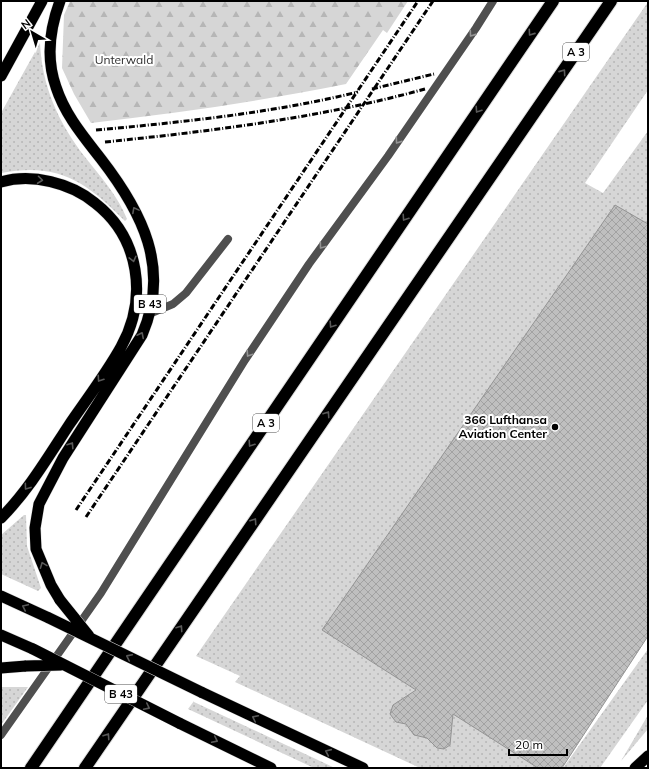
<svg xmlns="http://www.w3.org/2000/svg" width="649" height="769" font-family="Mulish,sans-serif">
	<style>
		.grass { fill: url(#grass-dots) }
		.forest { fill: url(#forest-firs) }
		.building { fill: url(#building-cross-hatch); stroke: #939393 }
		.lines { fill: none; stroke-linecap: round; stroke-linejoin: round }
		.trunk-casing { stroke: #dbdbdb; stroke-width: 12 }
		.motorway-casing { stroke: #dbdbdb; stroke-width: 14 }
		.service { stroke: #4f4f4f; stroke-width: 8 }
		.trunk { stroke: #000; stroke-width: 11 }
		.motorway { stroke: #000; stroke-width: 12 }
		.rail { stroke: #000; stroke-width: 3; stroke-dasharray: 6 2 1 2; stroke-linecap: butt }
		.trunk-bridge-casing { stroke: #dbdbdb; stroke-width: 12; stroke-linecap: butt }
		.trunk-bridge { stroke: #000; stroke-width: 11 }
		.oneway { stroke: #595959 }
		.oneway2 { stroke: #959595 }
		.poi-dot { fill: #000; stroke: #fff; stroke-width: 1.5 }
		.labels { text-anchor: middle; stroke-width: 4; stroke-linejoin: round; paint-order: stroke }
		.shield { fill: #fff; stroke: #4c4c4c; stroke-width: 1 }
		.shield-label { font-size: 11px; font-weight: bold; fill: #000 }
		.park-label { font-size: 12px; fill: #2d2d2d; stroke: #fff }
		.poi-label { font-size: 12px; font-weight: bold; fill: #000; stroke: #fff; text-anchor: end }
	</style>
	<defs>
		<pattern id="grass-dots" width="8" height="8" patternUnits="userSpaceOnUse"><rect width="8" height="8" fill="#d6d6d6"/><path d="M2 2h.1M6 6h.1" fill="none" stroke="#b6b6b6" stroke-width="1.8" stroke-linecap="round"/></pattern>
		<pattern id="forest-firs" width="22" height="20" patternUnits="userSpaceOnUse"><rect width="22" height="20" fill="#d6d6d6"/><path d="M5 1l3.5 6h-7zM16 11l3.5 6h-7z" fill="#b6b6b6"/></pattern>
		<pattern id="building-cross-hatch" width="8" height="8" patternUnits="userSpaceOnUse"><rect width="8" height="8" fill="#bfbfbf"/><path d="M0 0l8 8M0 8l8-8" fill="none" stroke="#a2a2a2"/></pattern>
	</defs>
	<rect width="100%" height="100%" fill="#fff"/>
	<path class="grass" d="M648,2v88l-63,93 18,10 45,-62v93l-326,406 216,138h-118l-185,-86 5,-6 -44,-20z
		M40,43c2,43 18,79 45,114 15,19 33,39 42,62l-2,2c-39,-39 -66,-59 -124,-48v-60z
		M24,515h2l1,31 14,42 -3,3 -37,-17v-39z
		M648,649v51l-48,68h-37z
		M1,687h27l-27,38z
		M194,701v1l141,66h-21l-126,-59z
		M648,715v14l-27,32z"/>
	<path class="forest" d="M70,1h338l-21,32 -4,-3 -37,54c-84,17 -169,29 -255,39l-17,-29 -12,-26 2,-53z"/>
	<path class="building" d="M615,205l33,19v412l-86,132h-24l-85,-54 -3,31 -6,4 -7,-1 -10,-10 -13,-3 -8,-11 -10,-2 -6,-8 3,-9 23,-15 -94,-60z"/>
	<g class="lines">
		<g class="trunk-casing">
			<path id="trunk" d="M60,1c-10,27 -14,58 -4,86 9,28 28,50 45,72 41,53 70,109 41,176l-79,123 -24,46 -4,24 1,21 15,36 9,15
				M1,76l41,-75
				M1,182c31,-9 70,1 94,21 45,35 53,95 26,144 -15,27 -35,53 -52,78 -21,32 -41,66 -68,93
				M1,596l48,22
				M1,635l32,14
				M1,668l25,-2
				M201,692l162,76
				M179,723l92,45
				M635,768l13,-12"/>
		</g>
		<g class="motorway-casing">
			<path id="motorway" d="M31,768l522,-767
				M85,768l526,-767"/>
		</g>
		<path class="service" d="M149,314l24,-10 13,-11 42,-54
			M1,735l100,-142 144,-233 64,-96 79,-108 88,-128 17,-27"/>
		<use href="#trunk" class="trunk"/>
		<use href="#motorway" class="motorway"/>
		<path class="rail" d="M372,89l62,-15
			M96,130c88,-8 176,-17 262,-38
			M105,142c107,-11 215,-24 320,-53
			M76,510l342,-509
			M86,517l347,-516"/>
		<g class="trunk-bridge-casing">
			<path id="trunk-bridge" d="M60,600l29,36
				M49,618l152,74
				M33,649l146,74
				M26,666l35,-1"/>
		</g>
		<use href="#trunk-bridge" class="trunk-bridge"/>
	</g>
	<defs><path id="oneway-chevron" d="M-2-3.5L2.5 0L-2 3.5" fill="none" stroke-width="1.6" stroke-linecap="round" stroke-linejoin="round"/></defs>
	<g class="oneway">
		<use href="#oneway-chevron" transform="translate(531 33) rotate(125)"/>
		<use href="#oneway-chevron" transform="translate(563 72) rotate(-55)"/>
		<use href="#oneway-chevron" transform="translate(478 110) rotate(124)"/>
		<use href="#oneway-chevron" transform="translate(40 180) rotate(7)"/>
		<use href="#oneway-chevron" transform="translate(135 210) rotate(-118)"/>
		<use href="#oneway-chevron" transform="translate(405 218) rotate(124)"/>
		<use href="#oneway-chevron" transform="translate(133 259) rotate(76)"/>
		<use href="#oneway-chevron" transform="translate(332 325) rotate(124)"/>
		<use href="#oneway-chevron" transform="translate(141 335) rotate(-63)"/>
		<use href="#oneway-chevron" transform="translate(100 379) rotate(124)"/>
		<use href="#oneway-chevron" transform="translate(327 414) rotate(-56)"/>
		<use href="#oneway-chevron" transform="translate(251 444) rotate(124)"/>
		<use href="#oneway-chevron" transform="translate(71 445) rotate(-57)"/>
		<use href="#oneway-chevron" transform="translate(27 487) rotate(126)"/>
		<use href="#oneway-chevron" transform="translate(254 521) rotate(-56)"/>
		<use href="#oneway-chevron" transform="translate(43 565) rotate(-111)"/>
		<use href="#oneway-chevron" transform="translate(25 607) rotate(-155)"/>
		<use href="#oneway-chevron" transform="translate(180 628) rotate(-56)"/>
		<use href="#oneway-chevron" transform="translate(129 657) rotate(-154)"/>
		<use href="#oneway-chevron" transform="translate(147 707) rotate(26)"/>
		<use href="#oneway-chevron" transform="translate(255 718) rotate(-154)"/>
		<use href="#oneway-chevron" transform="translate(107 736) rotate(-56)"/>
		<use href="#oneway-chevron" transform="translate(215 740) rotate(26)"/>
		<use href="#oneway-chevron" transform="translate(328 752) rotate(-156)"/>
	</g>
	<g class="oneway2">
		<use href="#oneway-chevron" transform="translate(472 34) rotate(125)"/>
		<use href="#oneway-chevron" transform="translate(398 141) rotate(125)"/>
		<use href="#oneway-chevron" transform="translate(322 246) rotate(126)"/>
		<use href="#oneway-chevron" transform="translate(249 354) rotate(124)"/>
	</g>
	<circle class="poi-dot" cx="555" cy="427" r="4"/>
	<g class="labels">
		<g class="shield">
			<rect x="563" y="43" width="26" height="18" rx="3"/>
			<rect x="134" y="295" width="32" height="18" rx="3"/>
			<rect x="253" y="414" width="26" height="18" rx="3"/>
			<rect x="105" y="685" width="32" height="18" rx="3"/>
		</g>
		<g class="shield-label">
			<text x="576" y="56">A 3</text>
			<text x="150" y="308">B 43</text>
			<text x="266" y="427">A 3</text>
			<text x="121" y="698">B 43</text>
		</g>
		<g class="park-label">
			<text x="124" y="64">Unterwald</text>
		</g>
		<g class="poi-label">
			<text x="547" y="424">366 Lufthansa<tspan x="547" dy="14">Aviation Center</tspan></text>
		</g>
	</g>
	<rect width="649" height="769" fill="none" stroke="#000000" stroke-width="4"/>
	<g transform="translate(32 32) rotate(322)" stroke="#ffffff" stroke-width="3" paint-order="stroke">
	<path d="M0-3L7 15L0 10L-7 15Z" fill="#000000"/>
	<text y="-6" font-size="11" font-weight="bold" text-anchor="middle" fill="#000000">N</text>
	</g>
	<path d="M509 749v6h58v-6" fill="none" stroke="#000000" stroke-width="2"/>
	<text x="515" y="749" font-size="12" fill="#000000" stroke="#ffffff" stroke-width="3" paint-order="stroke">20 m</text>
</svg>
